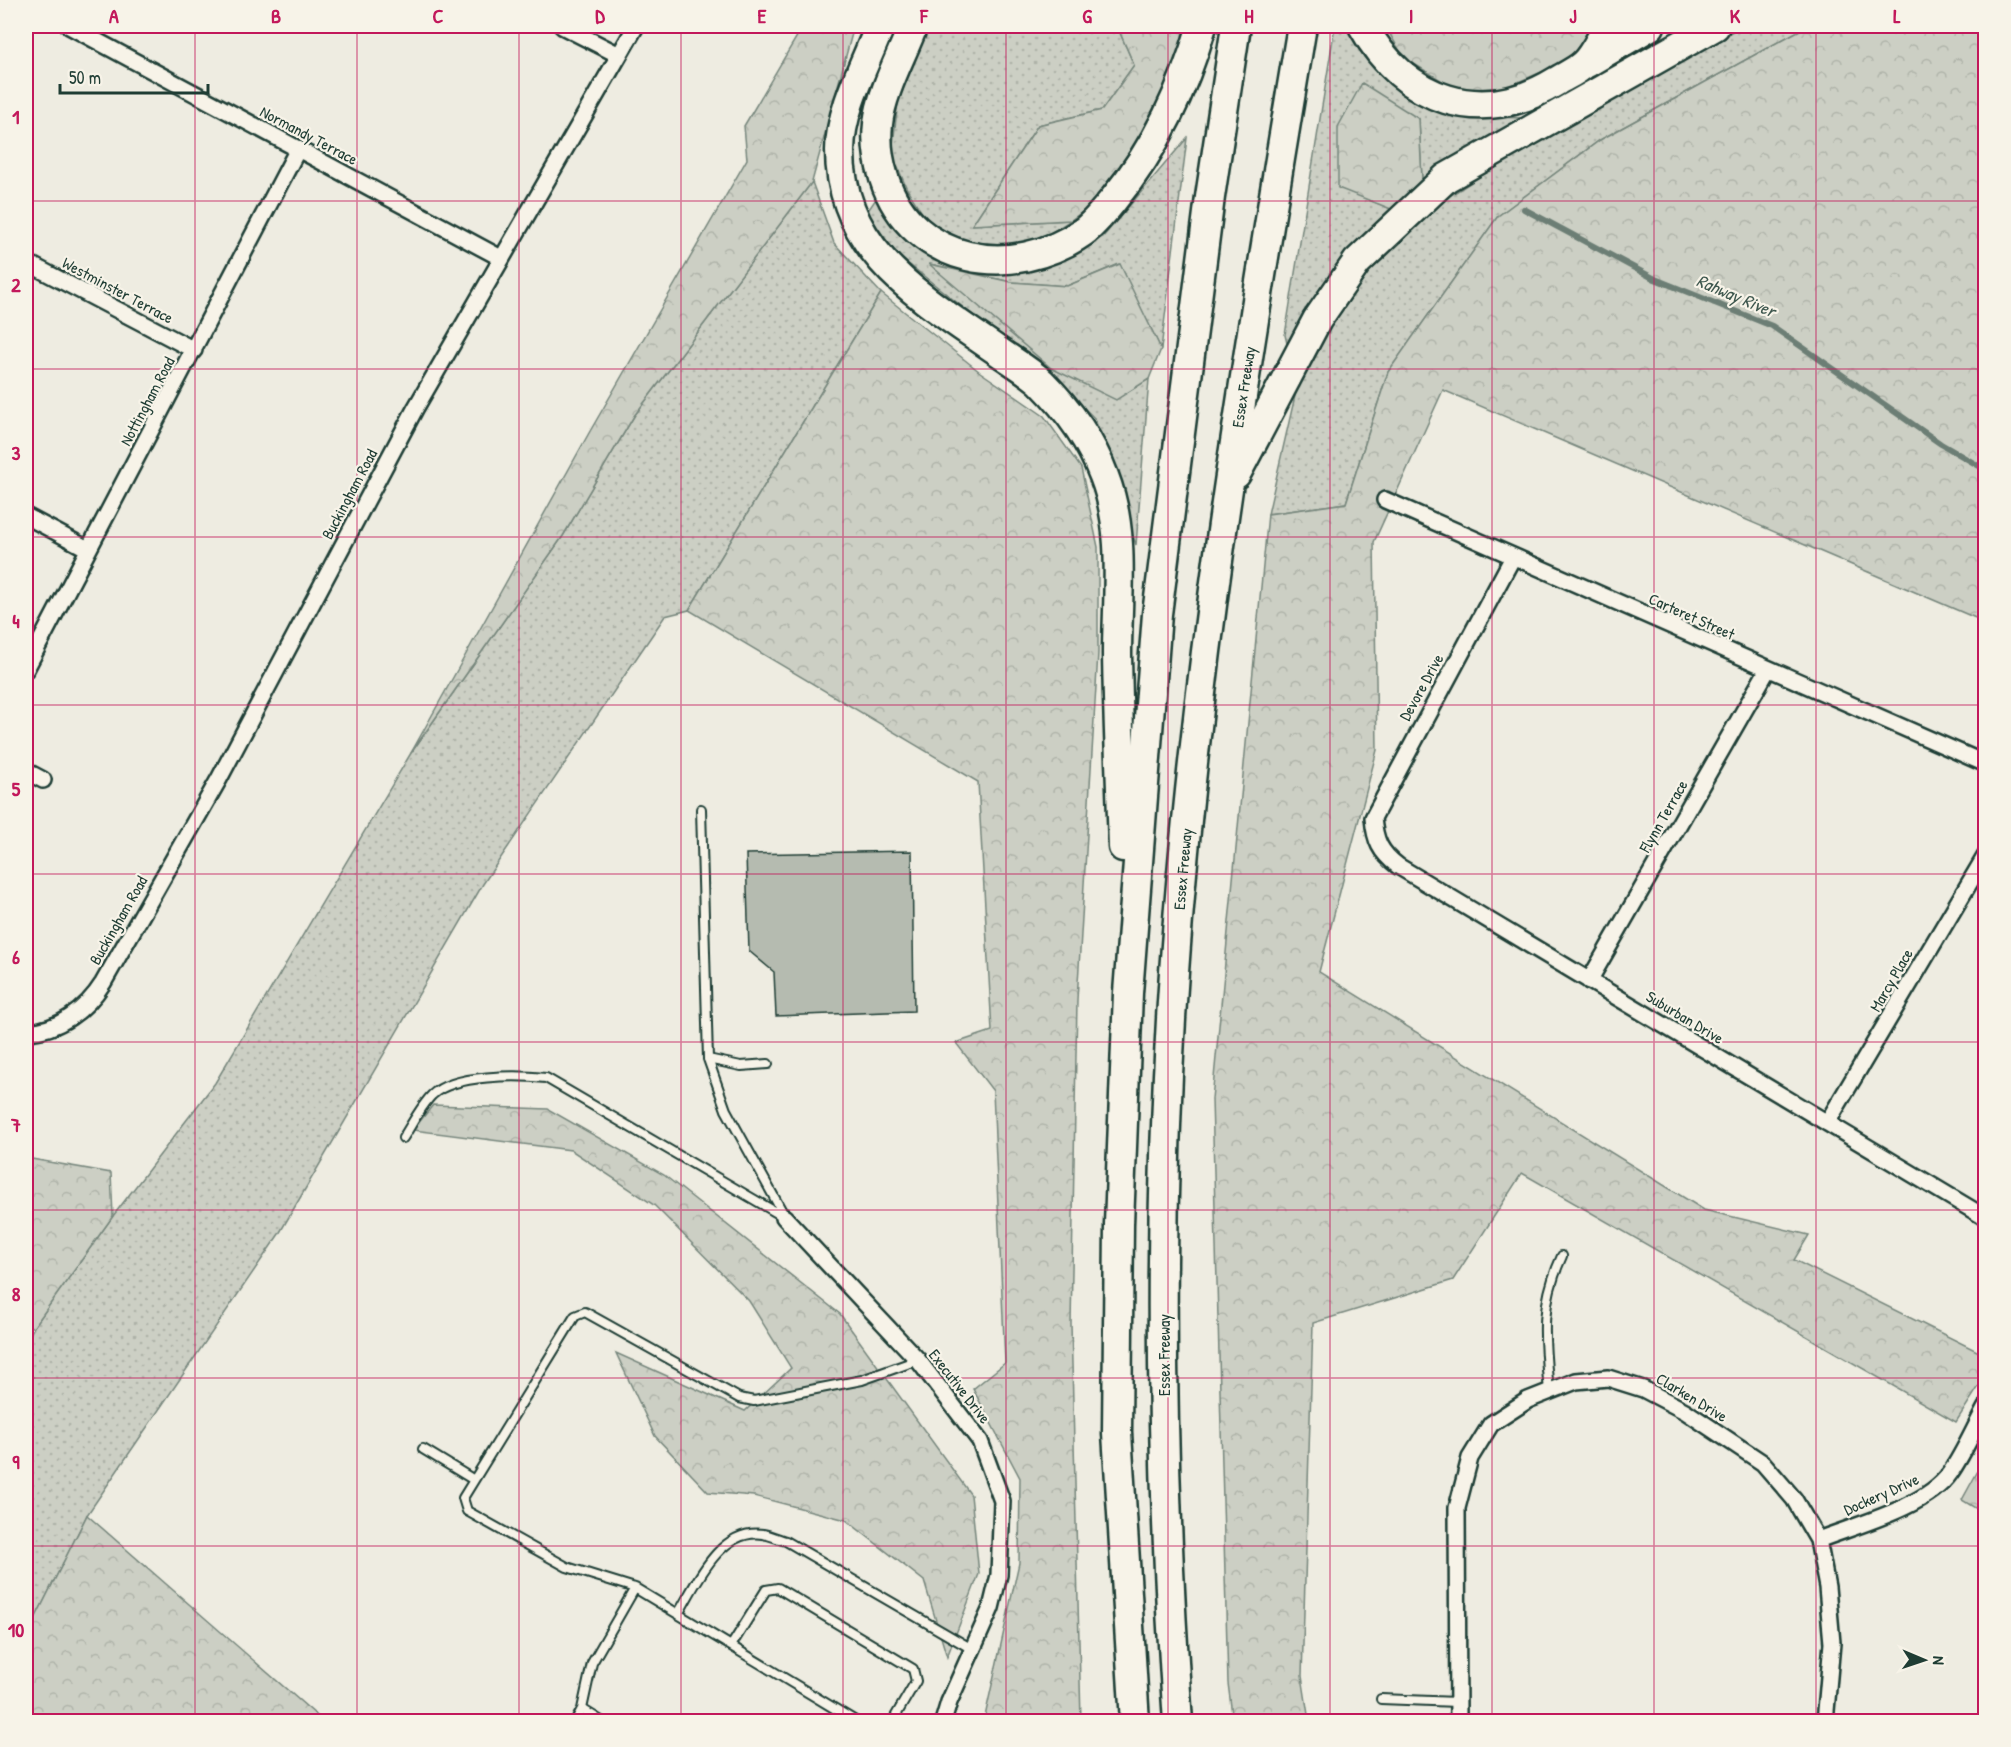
<svg xmlns="http://www.w3.org/2000/svg" width="2011" height="1747" font-family="'Patrick Hand',sans-serif">
	<style>
		.grass { fill: url(#grass-dots); stroke: #76867c; stroke-width: 1.5 }
		.forest { fill: url(#forest-crowns); stroke: #76867c; stroke-width: 1.5 }
		.lines { fill: none; stroke-linecap: round; stroke-linejoin: round }
		.stream { stroke: #6c7e74; stroke-width: 6 }
		.building { fill: #b5bbb0; stroke: #1f3d34; stroke-width: 1.5 }
		.lane-casing { stroke: #1f3d34; stroke-width: 12 }
		.street-casing { stroke: #1f3d34; stroke-width: 20 }
		.highway-casing { stroke: #1f3d34; stroke-width: 33 }
		.lane { stroke: #f7f3e8; stroke-width: 8 }
		.street { stroke: #f7f3e8; stroke-width: 15 }
		.highway { stroke: #f7f3e8; stroke-width: 28 }
		.grid { fill: none; stroke: #c2185b; stroke-width: 1.5; stroke-opacity: 0.55 }
		.labels { text-anchor: middle; stroke-width: 4.5; stroke-linejoin: round; paint-order: stroke }
		.street-label { font-size: 16px; fill: #1f3d34; stroke: #f7f3e8 }
		.water-label { font-size: 18px; font-style: italic; fill: #3f584f; stroke: #f7f3e8 }
		.neatline { fill: none; stroke: #c2185b; stroke-width: 2 }
		.grid-label { font-size: 20px; text-anchor: middle; font-weight: bold; fill: #c2185b }
	</style>
	<defs>
		<pattern id="grass-dots" width="8" height="8" patternUnits="userSpaceOnUse" patternTransform="scale(1.5)"><rect width="8" height="8" fill="#cccfc4"/><path d="M2 2h.1M6 6h.1" fill="none" stroke="#afb3a9" stroke-width="1.8" stroke-linecap="round"/></pattern>
		<pattern id="forest-crowns" width="20" height="18" patternUnits="userSpaceOnUse" patternTransform="scale(1.5)"><rect width="20" height="18" fill="#cccfc4"/><path d="M2 6a3 3 0 1 1 6 0M12 15a3 3 0 1 1 6 0" fill="none" stroke="#afb3a9"/></pattern>
	</defs>
	<rect width="100%" height="100%" fill="#eeece1"/>
	<filter id="ink" filterUnits="userSpaceOnUse"><feTurbulence type="fractalNoise" baseFrequency=".0167" numOctaves="2"/><feDisplacementMap in="SourceGraphic" scale="12" xChannelSelector="R" yChannelSelector="G"/><feConvolveMatrix kernelMatrix="1 2 1 2 8 2 1 2 1" color-interpolation-filters="sRGB"/></filter>
	<g filter="url(#ink)">
		<path class="grass" d="M925,26h192l17,39 -32,45 -64,15 -66,100 99,-5 -45,29 -57,-5 -42,-23 -20,-32 -15,-35 6,-53z
			M1335,26h16l13,31 38,34 49,24 71,3 -100,62 -3,-61 -81,68 53,22 -23,25 -79,118 -4,-17z
			M1742,26h81l-23,4 -200,110 -102,76 -110,156 -42,131 -78,11 29,-127 49,-96 75,-77 137,-87z
			M1187,138l-26,211 -42,-85 -52,22 -56,-4 -81,-18 186,135 33,-20 -13,166 -41,-126 -34,-34 -165,-131 -29,-42 13,-19 37,52 123,19 63,-27z
			M812,182l22,61 47,50 -192,317 -24,6 -182,268 -204,350 -192,281 -52,104 -9,4v-278l7,-17 80,-112 102,-133 196,-330 152,-217 71,-120z"/>
		<path class="forest" d="M803,26h51l-42,156 -178,234 -71,120 -152,217 178,-320 158,-274 -3,-33z
			M1117,26h72l-16,59 -60,104 -42,31 -99,5 66,-100 64,-15 32,-45z
			M1385,26h209l-27,35 -65,28 -48,-1 -50,-30z
			M1823,26h162v596l-542,-232 -69,152 3,208 -58,222 385,238 105,25 -15,25 191,95v22l-29,45 -434,-249 -69,107 -140,43 -11,353 7,45 -76,1 -5,-39 -16,-584 56,-585 78,-11 42,-131 110,-156 102,-76 200,-110z
			M1362,83l57,36 3,61 -31,29 -53,-21v-61z
			M929,264l82,18 56,4 53,-22 41,85 -12,30 -33,21 -65,-32z
			M881,293l99,79 64,44 37,52 17,79v106l-21,347 -6,324 10,397h-97l35,-158 1,-85 -47,-89 32,-26 -12,-272 -37,-48 36,-12 -14,-249 -289,-172z
			M433,1105l115,4 116,66 176,139 131,181 8,79 -32,83 -23,-76 -78,-61 -92,-24 -46,-4 -53,-56 -39,-83 129,58 46,-43 -42,-67 -95,-96 -83,-55 -158,-20z
			M26,1158l85,15 2,43 -80,112 -7,-5z
			M1985,1458v56l-23,-14z
			M87,1515l236,206h-297v-98l9,-4z
			M1985,1572l1,149 -7,1 6,-149z"/>
		<g class="lines">
			<path class="stream" d="M1524,209l131,70 117,47 169,118 45,26"/>
		</g>
		<path class="building" d="M912,851l2,160 -138,5 -2,-44 -25,-21 -3,-97z"/>
		<g class="lines">
			<g class="lane-casing">
				<path id="lane" d="M701,809l7,250 18,51 58,105
					M708,1059l33,7 27,-2
					M403,1138c9,-14 18,-32 29,-43 22,-21 86,-20 114,-17l238,139
					M918,1360l-56,20 -108,21 -15,-3 -154,-86 -10,4 -112,182 4,13 100,56 68,21 43,26c18,-30 41,-86 85,-80 7,1 15,5 23,7l186,108
					M1549,1391c-5,-52 -10,-85 13,-135
					M423,1449l51,31
					M678,1614l179,108
					M731,1646l35,-56 12,-2 135,81 3,12 -24,41
					M1381,1699l76,3
					M582,1709l21,13
					M575,1722l7,-13 10,-46 43,-75"/>
			</g>
			<g class="street-casing">
				<path id="street" d="M69,26l432,232
					M562,26l57,29
					M26,262l168,88
					M1385,500l601,264
					M26,516l62,33
					M1513,557l-140,261c2,23 7,34 25,48l588,352
					M26,669l272,-520
					M26,771l17,9
					M1589,981l179,-312
					M26,1032c32,-1 60,-22 77,-49l116,-204 196,-370 221,-383
					M1827,1123l159,-268
					M784,1217l134,143 62,81 22,60 -3,74 -8,33 -42,94 -6,20
					M1818,1540c38,-15 109,-33 132,-67 14,-20 24,-44 36,-66
					M1458,1722l-1,-214 13,-50 21,-34 37,-24 48,-19 32,-3 35,11 42,22 78,52 31,36 24,41 9,47 5,56 -7,79"/>
			</g>
			<g class="highway-casing">
				<g id="highway">
					<path d="M880,26c-15,39 -40,83 -40,125 0,101 82,147 155,198 15,11 33,21 46,33 26,26 50,59 63,94 22,56 13,119 13,178 1,64 4,129 6,193"/>
					<path d="M913,26c-11,29 -32,67 -35,98 -2,17 1,38 6,54 28,87 129,103 199,54 11,-8 22,-22 31,-33 43,-52 69,-110 88,-173"/>
					<path d="M1363,26c41,75 118,102 194,55 8,-5 20,-10 27,-17 10,-9 17,-27 25,-38"/>
					<path d="M1587,63l63,-37"/>
					<path d="M1236,474l81,-154 40,-58 89,-84 269,-152"/>
					<path d="M1135,1722l-18,-289 2,-209 9,-231 29,-379 53,-417 26,-171"/>
					<path id="s1" d="M1178,1722c-17,-239 -21,-481 -6,-720 21,-328 76,-652 130,-976"/>
				</g>
			</g>
			<use href="#lane" class="lane"/>
			<use href="#street" class="street"/>
			<use href="#highway" class="highway"/>
		</g>
	</g>
	<path class="grid" d="M195,26v1696M357,26v1696M519,26v1696M681,26v1696M843,26v1696M1006,26v1696M1168,26v1696M1330,26v1696M1492,26v1696M1654,26v1696M1816,26v1696M26,201h1960M26,369h1960M26,537h1960M26,705h1960M26,874h1960M26,1042h1960M26,1210h1960M26,1378h1960M26,1546h1960"/>
	<g class="labels">
		<g class="street-label">
			<text transform="translate(309 135) rotate(28)" y="6">Normandy Terrace</text>
			<text transform="translate(118 290) rotate(28)" y="6">Westminster Terrace</text>
			<text dy="6" stroke="none"><textPath href="#s1" startOffset="1340">Essex Freeway</textPath></text>
			<text transform="translate(147 401) rotate(-62)" y="6">Nottingham Road</text>
			<text transform="translate(349 494) rotate(-62)" y="6">Buckingham Road</text>
			<text transform="translate(1692 616) rotate(24)" y="6">Carteret Street</text>
			<text transform="translate(1421 687) rotate(-61)" y="6">Devore Drive</text>
			<text transform="translate(1663 816) rotate(-60)" y="6">Flynn Terrace</text>
			<text dy="6" stroke="none"><textPath href="#s1" startOffset="854">Essex Freeway</textPath></text>
			<text transform="translate(118 920) rotate(-60)" y="6">Buckingham Road</text>
			<text transform="translate(1891 980) rotate(-60)" y="6">Marcy Place</text>
			<text transform="translate(1685 1017) rotate(31)" y="6">Suburban Drive</text>
			<text transform="translate(1164 1355) rotate(-90)" y="6">Essex Freeway</text>
			<text transform="translate(960 1386) rotate(52)" y="6">Executive Drive</text>
			<text transform="translate(1692 1397) rotate(31)" y="6">Clarken Drive</text>
			<text transform="translate(1881 1494) rotate(-24)" y="6">Dockery Drive</text>
		</g>
		<g class="water-label">
			<text transform="translate(1736 296) rotate(23)" y="6">Rahway River</text>
		</g>
	</g>
	<rect width="2011" height="1747" fill="none" stroke="#f7f3e8" stroke-width="66"/>
	<g transform="translate(1924 1660) rotate(92)" stroke="#f7f3e8" stroke-width="4.5" paint-order="stroke">
	<path d="M0-4.5L10 22L0 15L-10 22Z" fill="#1f3d34"/>
	<text y="-9" font-size="16" font-weight="bold" text-anchor="middle" fill="#1f3d34">N</text>
	</g>
	<path d="M60 84v9h148v-9" fill="none" stroke="#1f3d34" stroke-width="3"/>
	<text x="69" y="84" font-size="18" fill="#1f3d34" stroke="#f7f3e8" stroke-width="4.5" paint-order="stroke">50 m</text>
	<rect x="33" y="33" width="1945" height="1681" class="neatline"/>
	<g class="grid-label">
		<text x="114" y="23">A</text>
		<text x="276" y="23">B</text>
		<text x="438" y="23">C</text>
		<text x="600" y="23">D</text>
		<text x="762" y="23">E</text>
		<text x="924" y="23">F</text>
		<text x="1087" y="23">G</text>
		<text x="1249" y="23">H</text>
		<text x="1411" y="23">I</text>
		<text x="1573" y="23">J</text>
		<text x="1735" y="23">K</text>
		<text x="1897" y="23">L</text>
		<text x="16" y="124">1</text>
		<text x="16" y="292">2</text>
		<text x="16" y="460">3</text>
		<text x="16" y="628">4</text>
		<text x="16" y="796">5</text>
		<text x="16" y="964">6</text>
		<text x="16" y="1132">7</text>
		<text x="16" y="1301">8</text>
		<text x="16" y="1469">9</text>
		<text x="16" y="1637">10</text>
	</g>
</svg>
